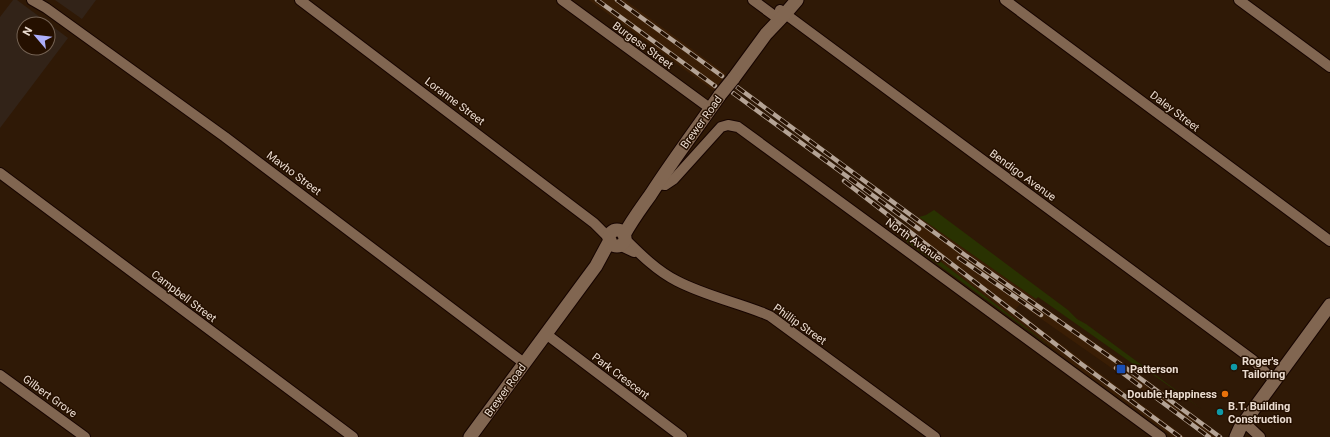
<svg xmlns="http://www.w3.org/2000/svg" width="1330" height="437" font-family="Roboto,sans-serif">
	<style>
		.commercial { fill: #322318; fill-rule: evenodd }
		.built { fill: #3a1e05 }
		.green { fill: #293201 }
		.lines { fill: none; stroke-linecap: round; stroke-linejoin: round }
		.minor-casing { stroke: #160400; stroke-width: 12 }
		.tertiary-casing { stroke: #160400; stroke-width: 15 }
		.minor { stroke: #816651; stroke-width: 10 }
		.tertiary { stroke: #816651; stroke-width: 13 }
		.rail-casing { stroke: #b4a395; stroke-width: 4.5 }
		.rail { stroke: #251000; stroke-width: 3; stroke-dasharray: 9; stroke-linecap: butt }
		.tertiary-bridge-casing { stroke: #160400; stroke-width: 15; stroke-linecap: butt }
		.tertiary-bridge { stroke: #816651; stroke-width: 13 }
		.culture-dot { fill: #0f9aa8; stroke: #251000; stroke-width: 1.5 }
		.transit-dot { fill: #1a4fb4; stroke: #251000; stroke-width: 1.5 }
		.food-dot { fill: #e8710a; stroke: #251000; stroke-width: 1.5 }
		.labels { text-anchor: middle; stroke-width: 3; stroke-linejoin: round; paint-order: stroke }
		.street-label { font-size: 11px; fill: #ebdcd0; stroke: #251000 }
		.poi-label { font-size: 11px; font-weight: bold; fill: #ebdcd0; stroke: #251000; text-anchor: start }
	</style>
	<rect width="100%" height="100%" fill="#2f1906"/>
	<path class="commercial" d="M13,0h4l51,38 -68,90v-111zM24,24h24v24h-24z
		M55,0h41l-14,19z"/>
	<path class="built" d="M589,0h36l101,74 -12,17z
		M919,217l117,82 -1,2 81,56 102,76 1,-1 2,1 -4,4h-11l-73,-54 -113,-79 -5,6 170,127h-12l-98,-71 -170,-132z"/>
	<path class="green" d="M934,210l134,100 9,9 9,5 117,86 -65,-46 -2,2 -98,-69 -2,2 -117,-82 7,-2z
		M905,234l150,116 -148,-108z"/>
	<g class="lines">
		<g class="minor-casing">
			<path id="minor" d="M32,0l14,8 179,129 299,226
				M300,0l294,223 15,15
				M562,0l149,109
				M753,0l27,20
				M1005,0l325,241
				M1239,0l91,67
				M780,10l473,350 14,14 8,6
				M0,173l353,264
				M658,184l7,1 9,-6 47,-52 7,-2 10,2 423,310
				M624,238c16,16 33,33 53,43 27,14 58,21 86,32l7,3 165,121
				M619,245l15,7
				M546,334l136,103
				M0,375l85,62
				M1244,422l16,15"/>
		</g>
		<g class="tertiary-casing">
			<path id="tertiary" d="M733,79l33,-45 19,-20 12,-14
				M609 238a8 8 0 1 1 16 0a8 8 0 1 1-16 0Z
				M624,235c8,-15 18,-28 27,-41 22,-34 46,-66 69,-99
				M470,437l126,-171 14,-26
				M1236,437l4,-9 90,-123"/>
		</g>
		<use href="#minor" class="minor"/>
		<use href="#tertiary" class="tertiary"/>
		<g class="rail-casing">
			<path id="rail" d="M597,0l118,86
				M617,0l105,76
				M737,87l228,168 168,118 87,64
				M733,93l186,136
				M844,181l236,182 100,74
				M959,258l82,57
				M1116,368l24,18
				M1155,397l54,40"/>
		</g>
		<use href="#rail" class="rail"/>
		<g class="tertiary-bridge-casing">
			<path id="tertiary-bridge" d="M720,95l13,-16"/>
		</g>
		<use href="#tertiary-bridge" class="tertiary-bridge"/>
	</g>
	<g class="culture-dot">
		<circle cx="1234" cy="367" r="4"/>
		<circle cx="1220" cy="412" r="4"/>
	</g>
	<rect class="transit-dot" x="1116" y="364" width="10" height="10" rx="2"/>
	<circle class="food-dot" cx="1225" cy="394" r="4"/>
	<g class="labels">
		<g class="street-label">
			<text transform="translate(643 45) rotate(36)" y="4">Burgess Street</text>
			<text transform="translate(455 101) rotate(37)" y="4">Loranne Street</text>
			<text transform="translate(1175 111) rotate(37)" y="4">Daley Street</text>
			<text transform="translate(701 122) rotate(-54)" y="4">Brewer Road</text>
			<text transform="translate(294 173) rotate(37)" y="4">Mavho Street</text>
			<text transform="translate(1023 175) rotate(36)" y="4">Bendigo Avenue</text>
			<text transform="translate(914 240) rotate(36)" y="4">North Avenue</text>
			<text transform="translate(184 296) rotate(37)" y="4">Campbell Street</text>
			<text transform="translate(800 324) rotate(35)" y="4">Phillip Street</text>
			<text transform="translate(621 376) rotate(37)" y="4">Park Crescent</text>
			<text transform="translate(505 390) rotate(-54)" y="4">Brewer Road</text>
			<text transform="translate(50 396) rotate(36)" y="4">Gilbert Grove</text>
		</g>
		<g class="poi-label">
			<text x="1242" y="365">Roger's<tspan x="1242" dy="13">Tailoring</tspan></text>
			<text x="1130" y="373">Patterson</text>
			<text x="1217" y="398" text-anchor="end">Double Happiness</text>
			<text x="1228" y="410">B.T. Building<tspan x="1228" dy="13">Construction</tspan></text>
		</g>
	</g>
	<g transform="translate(36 36) rotate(298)"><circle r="19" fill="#251000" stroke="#746253"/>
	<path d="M0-3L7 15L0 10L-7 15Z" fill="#adaffb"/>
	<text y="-6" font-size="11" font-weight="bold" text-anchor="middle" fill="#ebdcd0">N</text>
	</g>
</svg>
